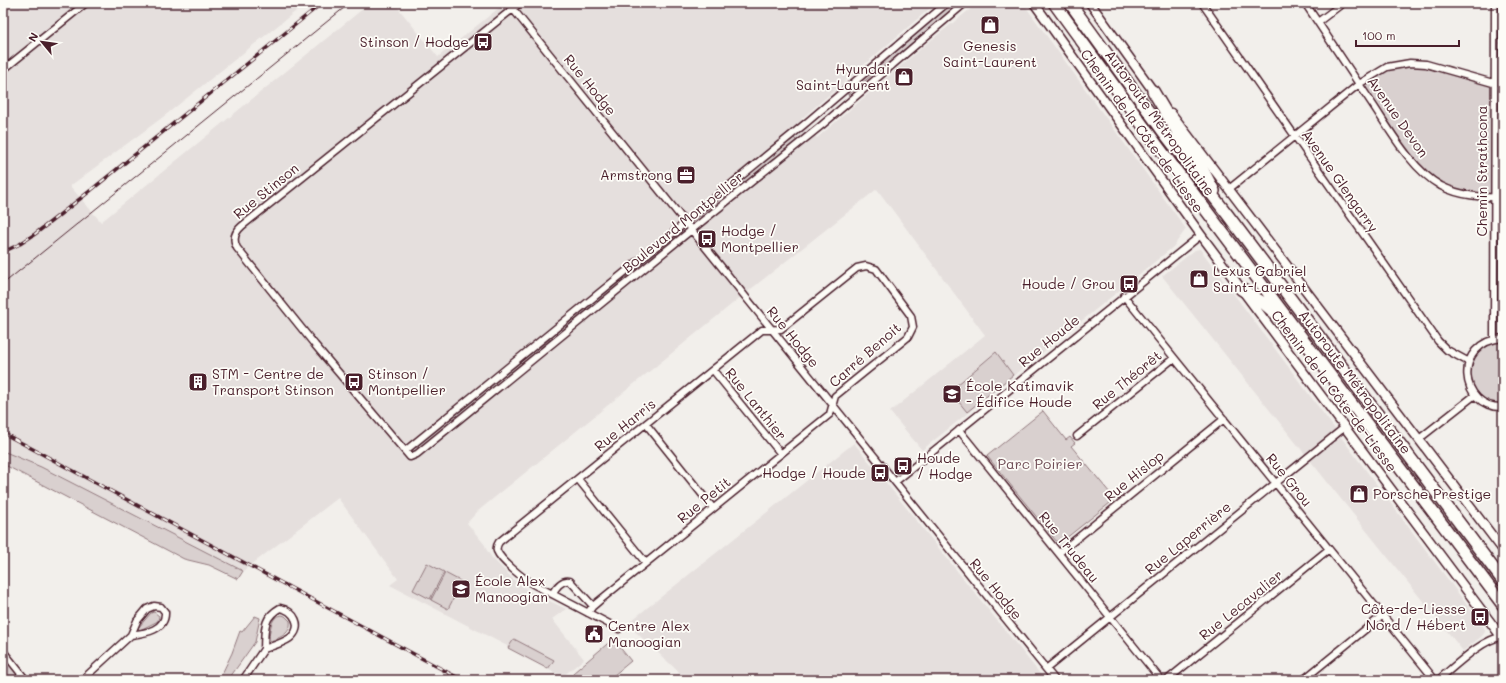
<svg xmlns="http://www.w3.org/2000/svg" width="1506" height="683" font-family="Mali,sans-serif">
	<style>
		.built { fill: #e5dfdd }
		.green { fill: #d9d0cf; stroke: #92787d }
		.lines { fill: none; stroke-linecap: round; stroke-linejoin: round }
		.minor-casing { stroke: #4a1f2b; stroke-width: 9 }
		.secondary-casing { stroke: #4a1f2b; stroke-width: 11 }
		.motorway-casing { stroke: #4a1f2b; stroke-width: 14 }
		.minor { stroke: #fdfcf7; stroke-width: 6 }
		.secondary { stroke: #fdfcf7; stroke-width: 8 }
		.motorway { stroke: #fdfcf7; stroke-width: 11 }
		.tram { stroke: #4a1f2b; stroke-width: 1 }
		.rail-casing { stroke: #4a1f2b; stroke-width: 3.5 }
		.rail { stroke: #fdfcf7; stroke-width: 2; stroke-dasharray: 6; stroke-linecap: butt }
		.labels { text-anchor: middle; stroke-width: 3.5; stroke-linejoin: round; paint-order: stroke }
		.poi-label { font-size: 14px; fill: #4a1f2b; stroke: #fdfcf7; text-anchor: start }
		.street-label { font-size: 14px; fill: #4a1f2b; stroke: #fdfcf7 }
		.park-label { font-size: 14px; fill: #6e4b54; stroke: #fdfcf7 }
	</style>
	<rect width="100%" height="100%" fill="#f2efeb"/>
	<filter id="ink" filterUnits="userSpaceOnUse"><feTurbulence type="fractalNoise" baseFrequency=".025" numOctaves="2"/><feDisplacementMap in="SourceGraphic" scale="8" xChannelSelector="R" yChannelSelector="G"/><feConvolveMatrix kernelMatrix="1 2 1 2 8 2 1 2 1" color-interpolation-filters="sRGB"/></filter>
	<g filter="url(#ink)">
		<path class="built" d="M3,3h303l-143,114 -93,69 31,36 269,-219h24l44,54 67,-54h431l-135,116 16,19 108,-93 53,-42h45l163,226 -13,18 -251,203 -32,-38 95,-77 -108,-146 -140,111 -259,211 -11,12 18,22 1,4 6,9 24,24 13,9 37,18 -14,10 32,40 -22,18 -54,-29 -1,-2 -117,-61 8,-6 -60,-81 -95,73 -202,-104 -38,-16z
			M1200,249l285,380v3l-3,4 -19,15 -301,-375 33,-26z
			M854,443l191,237h-372l7,-7 -53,-49z"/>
		<path class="green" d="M949,6l3,1v2l-73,62 -1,-1 -30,25v-3z
			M1410,63l83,20 1,114 -40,-5 -34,-23 -61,-85 18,-12z
			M794,138l2,2v2l-92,74h-4l2,-4z
			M679,231l3,3 -115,94 -1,-2 5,-5 -1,-1 58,-45 -1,-2z
			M1503,338v69l-21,-6 -11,-13 -4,-17 13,-25z
			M550,339l2,2 -132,108 -3,-1v-3l121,-99 1,2z
			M996,352l17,23 -46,37 -17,-21z
			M1043,411l23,29 4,-3 5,6 -4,3 44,53 -55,44 -3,-1 -70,-86z
			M3,451l38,16 202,104 -5,8 -29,-14 -25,-6 -181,-95z
			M427,563l17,9 -14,27 -17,-9z
			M445,573l17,9 -14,27 -17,-9z
			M154,612l5,4 -1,5 -18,9 -2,-2 13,-15z
			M282,615l3,1 5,5c2,12 -10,17 -20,20 -2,-5 1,-19 5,-23 2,-2 4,-2 7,-3z
			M255,616l5,2 -5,24 -27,38h-9l13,-27 8,-22 2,1z
			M514,639l40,21 -6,9 -40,-21z
			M613,639l18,22 -23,19h-29l-6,-7z
			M3,651l23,29h-23z"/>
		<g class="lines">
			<g class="minor-casing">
				<path id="minor" d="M520,3l-278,223c-7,6 -10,13 -5,22l78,97 95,112 7,-3 267,-218 138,-111 143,-122
					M1202,3l236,338 9,9 22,12
					M1305,3c22,33 44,66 66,99 19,28 40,67 70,84 19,10 41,11 62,12
					M513,9l542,671
					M1318,22l25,-19
					M3,70l83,-67
					M1229,189l130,-105 28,-17 23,-4 16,1 67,19
					M1124,296l311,384
					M1503,338c-51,4 -44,71 0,69
					M1494,339l1,-336
					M713,370l68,84
					M646,424l67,84
					M959,430l202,250
					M1077,436l97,-78
					M1419,439l56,-44
					M405,451l274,-223 17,-15 110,-90 141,-120
					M578,479l68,84
					M895,482l306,-247
					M1059,553l165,-134
					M552,594c4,-7 10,-15 18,-13l23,25
					M280,608c14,2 24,19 10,30 -7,5 -18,8 -26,11 1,-18 -2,-31 16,-41z
					M588,613l4,-6 7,-6 231,-187 5,-18 73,-59 5,-10 -2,-11 -35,-47 -10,-3 -9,2 -76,61 -19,1 -263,212c-2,3 -3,6 -2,9 4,10 27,28 36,33l86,45
					M3,651l23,29
					M1046,669l299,-242
					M82,680l49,-45 6,-14 10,-12 7,-3 7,1 4,5c1,18 -19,21 -34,23
					M243,680l21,-31
					M1167,680l162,-131
					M1303,680l80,-65
					M1438,680c15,-12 45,-42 64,-43"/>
			</g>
			<g class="secondary-casing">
				<path id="secondary" d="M1034,3l167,232 302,404
					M1090,3l66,92
					M1171,113l332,437"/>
			</g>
			<g class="motorway-casing">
				<path id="motorway" d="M1054,3l103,142 346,460
					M1070,3l95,131 62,80 276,367
					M1153,91l28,47 21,30 12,23
					M1241,289l21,13 22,19"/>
			</g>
			<use href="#minor" class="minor"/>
			<use href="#secondary" class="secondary"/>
			<use href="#motorway" class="motorway"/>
			<path class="tram" d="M3,284l347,-281"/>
			<g class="rail-casing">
				<path id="rail" d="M3,252l17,-8 15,-10 55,-43 232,-188
					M3,433l459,247"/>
			</g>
			<use href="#rail" class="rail"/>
		</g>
	</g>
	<defs>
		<g id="shop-square" transform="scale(1)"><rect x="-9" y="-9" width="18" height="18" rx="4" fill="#4a1f2b" stroke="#fdfcf7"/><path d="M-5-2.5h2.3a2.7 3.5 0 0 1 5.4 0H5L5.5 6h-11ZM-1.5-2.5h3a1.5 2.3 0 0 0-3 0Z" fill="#fff"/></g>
		<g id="bus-square" transform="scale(1)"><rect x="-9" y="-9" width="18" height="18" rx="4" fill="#4a1f2b" stroke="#fdfcf7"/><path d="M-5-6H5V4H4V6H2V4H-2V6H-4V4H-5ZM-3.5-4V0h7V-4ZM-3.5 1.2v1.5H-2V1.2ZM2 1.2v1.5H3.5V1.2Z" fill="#fff"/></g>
		<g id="office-square" transform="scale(1)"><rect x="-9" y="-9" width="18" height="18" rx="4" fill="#4a1f2b" stroke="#fdfcf7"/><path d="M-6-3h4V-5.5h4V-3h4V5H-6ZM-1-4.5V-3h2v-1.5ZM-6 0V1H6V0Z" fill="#fff"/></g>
		<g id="building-square" transform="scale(1)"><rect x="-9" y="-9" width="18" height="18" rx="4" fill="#4a1f2b" stroke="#fdfcf7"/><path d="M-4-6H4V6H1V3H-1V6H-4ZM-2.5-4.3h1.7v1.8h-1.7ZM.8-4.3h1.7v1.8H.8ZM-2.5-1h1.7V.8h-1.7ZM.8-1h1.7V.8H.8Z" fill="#fff"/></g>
		<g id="school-square" transform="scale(1)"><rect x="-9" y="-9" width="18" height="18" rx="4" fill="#4a1f2b" stroke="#fdfcf7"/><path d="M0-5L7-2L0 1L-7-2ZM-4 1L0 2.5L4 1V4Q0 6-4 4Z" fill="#fff"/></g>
		<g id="civic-square" transform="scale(1)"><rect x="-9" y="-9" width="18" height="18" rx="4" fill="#4a1f2b" stroke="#fdfcf7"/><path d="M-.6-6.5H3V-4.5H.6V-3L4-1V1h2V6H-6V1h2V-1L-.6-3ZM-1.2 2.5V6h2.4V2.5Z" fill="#fff"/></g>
	</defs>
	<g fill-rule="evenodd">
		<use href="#shop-square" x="990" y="25"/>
		<use href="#bus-square" x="483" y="42"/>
		<use href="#shop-square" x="904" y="77"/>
		<use href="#office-square" x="686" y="175"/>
		<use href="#bus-square" x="707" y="239"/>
		<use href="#shop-square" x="1199" y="279"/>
		<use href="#bus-square" x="1129" y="284"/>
		<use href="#building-square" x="198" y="382"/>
		<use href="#bus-square" x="354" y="382"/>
		<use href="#school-square" x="952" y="394"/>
		<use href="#bus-square" x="903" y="466"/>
		<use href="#bus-square" x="880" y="473"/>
		<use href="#shop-square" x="1359" y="494"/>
		<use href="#school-square" x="461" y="589"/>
		<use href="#bus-square" x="1480" y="617"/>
		<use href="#civic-square" x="594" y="634"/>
	</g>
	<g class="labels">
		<g class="poi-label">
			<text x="469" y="47" text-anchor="end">Stinson / Hodge</text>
			<text x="990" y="51" text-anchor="middle">Genesis<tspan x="990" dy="16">Saint-Laurent</tspan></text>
			<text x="890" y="74" text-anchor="end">Hyundai<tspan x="890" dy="16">Saint-Laurent</tspan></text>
			<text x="672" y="180" text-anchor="end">Armstrong</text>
			<text x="721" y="236">Hodge /<tspan x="721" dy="16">Montpellier</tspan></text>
			<text x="1213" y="276">Lexus Gabriel<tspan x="1213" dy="16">Saint-Laurent</tspan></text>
			<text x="1115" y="289" text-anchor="end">Houde / Grou</text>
			<text x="212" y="379">STM - Centre de<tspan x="212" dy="16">Transport Stinson</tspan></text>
			<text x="368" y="379">Stinson /<tspan x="368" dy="16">Montpellier</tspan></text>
			<text x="966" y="391">École Katimavik<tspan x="966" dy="16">- Édifice Houde</tspan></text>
			<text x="917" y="463">Houde<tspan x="917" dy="16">/ Hodge</tspan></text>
			<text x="866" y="478" text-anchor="end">Hodge / Houde</text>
			<text x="1373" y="499">Porsche Prestige</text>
			<text x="475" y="586">École Alex<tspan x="475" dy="16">Manoogian</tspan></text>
			<text x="1466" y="614" text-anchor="end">Côte-de-Liesse<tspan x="1466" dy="16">Nord / Hébert</tspan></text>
			<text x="608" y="631">Centre Alex<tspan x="608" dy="16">Manoogian</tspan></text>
		</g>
		<g class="street-label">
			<text transform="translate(590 85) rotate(51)" y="5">Rue Hodge</text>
			<text transform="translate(1398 117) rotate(55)" y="5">Avenue Devon</text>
			<text transform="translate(1160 123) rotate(54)" y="5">Autoroute Métropolitaine</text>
			<text transform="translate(1142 131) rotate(54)" y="5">Chemin de la Côte-de-Liesse</text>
			<text transform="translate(1482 171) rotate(-90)" y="5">Chemin Strathcona</text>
			<text transform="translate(1340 181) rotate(55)" y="5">Avenue Glengarry</text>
			<text transform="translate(266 191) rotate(-39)" y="5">Rue Stinson</text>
			<text transform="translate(683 222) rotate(-39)" y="5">Boulevard Montpellier</text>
			<text transform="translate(793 337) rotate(51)" y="5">Rue Hodge</text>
			<text transform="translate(1049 341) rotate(-39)" y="5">Rue Houde</text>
			<text transform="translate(865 355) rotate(-41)" y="5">Carré Benoit</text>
			<text transform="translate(1127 380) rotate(-39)" y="5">Rue Théorêt</text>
			<text transform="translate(1355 382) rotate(53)" y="5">Autoroute Métropolitaine</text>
			<text transform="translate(1334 391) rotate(53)" y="5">Chemin de la Côte-de-Liesse</text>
			<text transform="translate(756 404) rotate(51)" y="5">Rue Lanthier</text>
			<text transform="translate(625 425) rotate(-39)" y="5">Rue Harris</text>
			<text transform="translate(1134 476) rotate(-39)" y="5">Rue Hislop</text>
			<text transform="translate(1289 480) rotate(51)" y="5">Rue Grou</text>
			<text transform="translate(704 500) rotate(-39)" y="5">Rue Petit</text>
			<text transform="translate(1188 538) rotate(-39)" y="5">Rue Laperrière</text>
			<text transform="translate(1069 547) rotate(51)" y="5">Rue Trudeau</text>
			<text transform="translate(996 589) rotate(51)" y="5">Rue Hodge</text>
			<text transform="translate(1241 605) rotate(-39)" y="5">Rue Lecavalier</text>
		</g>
		<g class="park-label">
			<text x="1040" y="469">Parc Poirier</text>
		</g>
	</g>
	<rect width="1506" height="683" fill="none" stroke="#fdfcf7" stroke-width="16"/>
	<rect x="8" y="8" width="1490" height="667" fill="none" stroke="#4a1f2b" stroke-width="1.5" filter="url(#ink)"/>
	<g transform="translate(42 42) rotate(299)" stroke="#fdfcf7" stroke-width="3" paint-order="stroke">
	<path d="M0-3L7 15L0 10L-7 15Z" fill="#4a1f2b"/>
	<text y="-6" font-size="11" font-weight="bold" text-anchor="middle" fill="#4a1f2b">N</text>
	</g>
	<path d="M1356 40v6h103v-6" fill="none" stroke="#4a1f2b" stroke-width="2"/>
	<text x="1362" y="40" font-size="12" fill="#4a1f2b" stroke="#fdfcf7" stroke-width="3" paint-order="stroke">100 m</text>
</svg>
